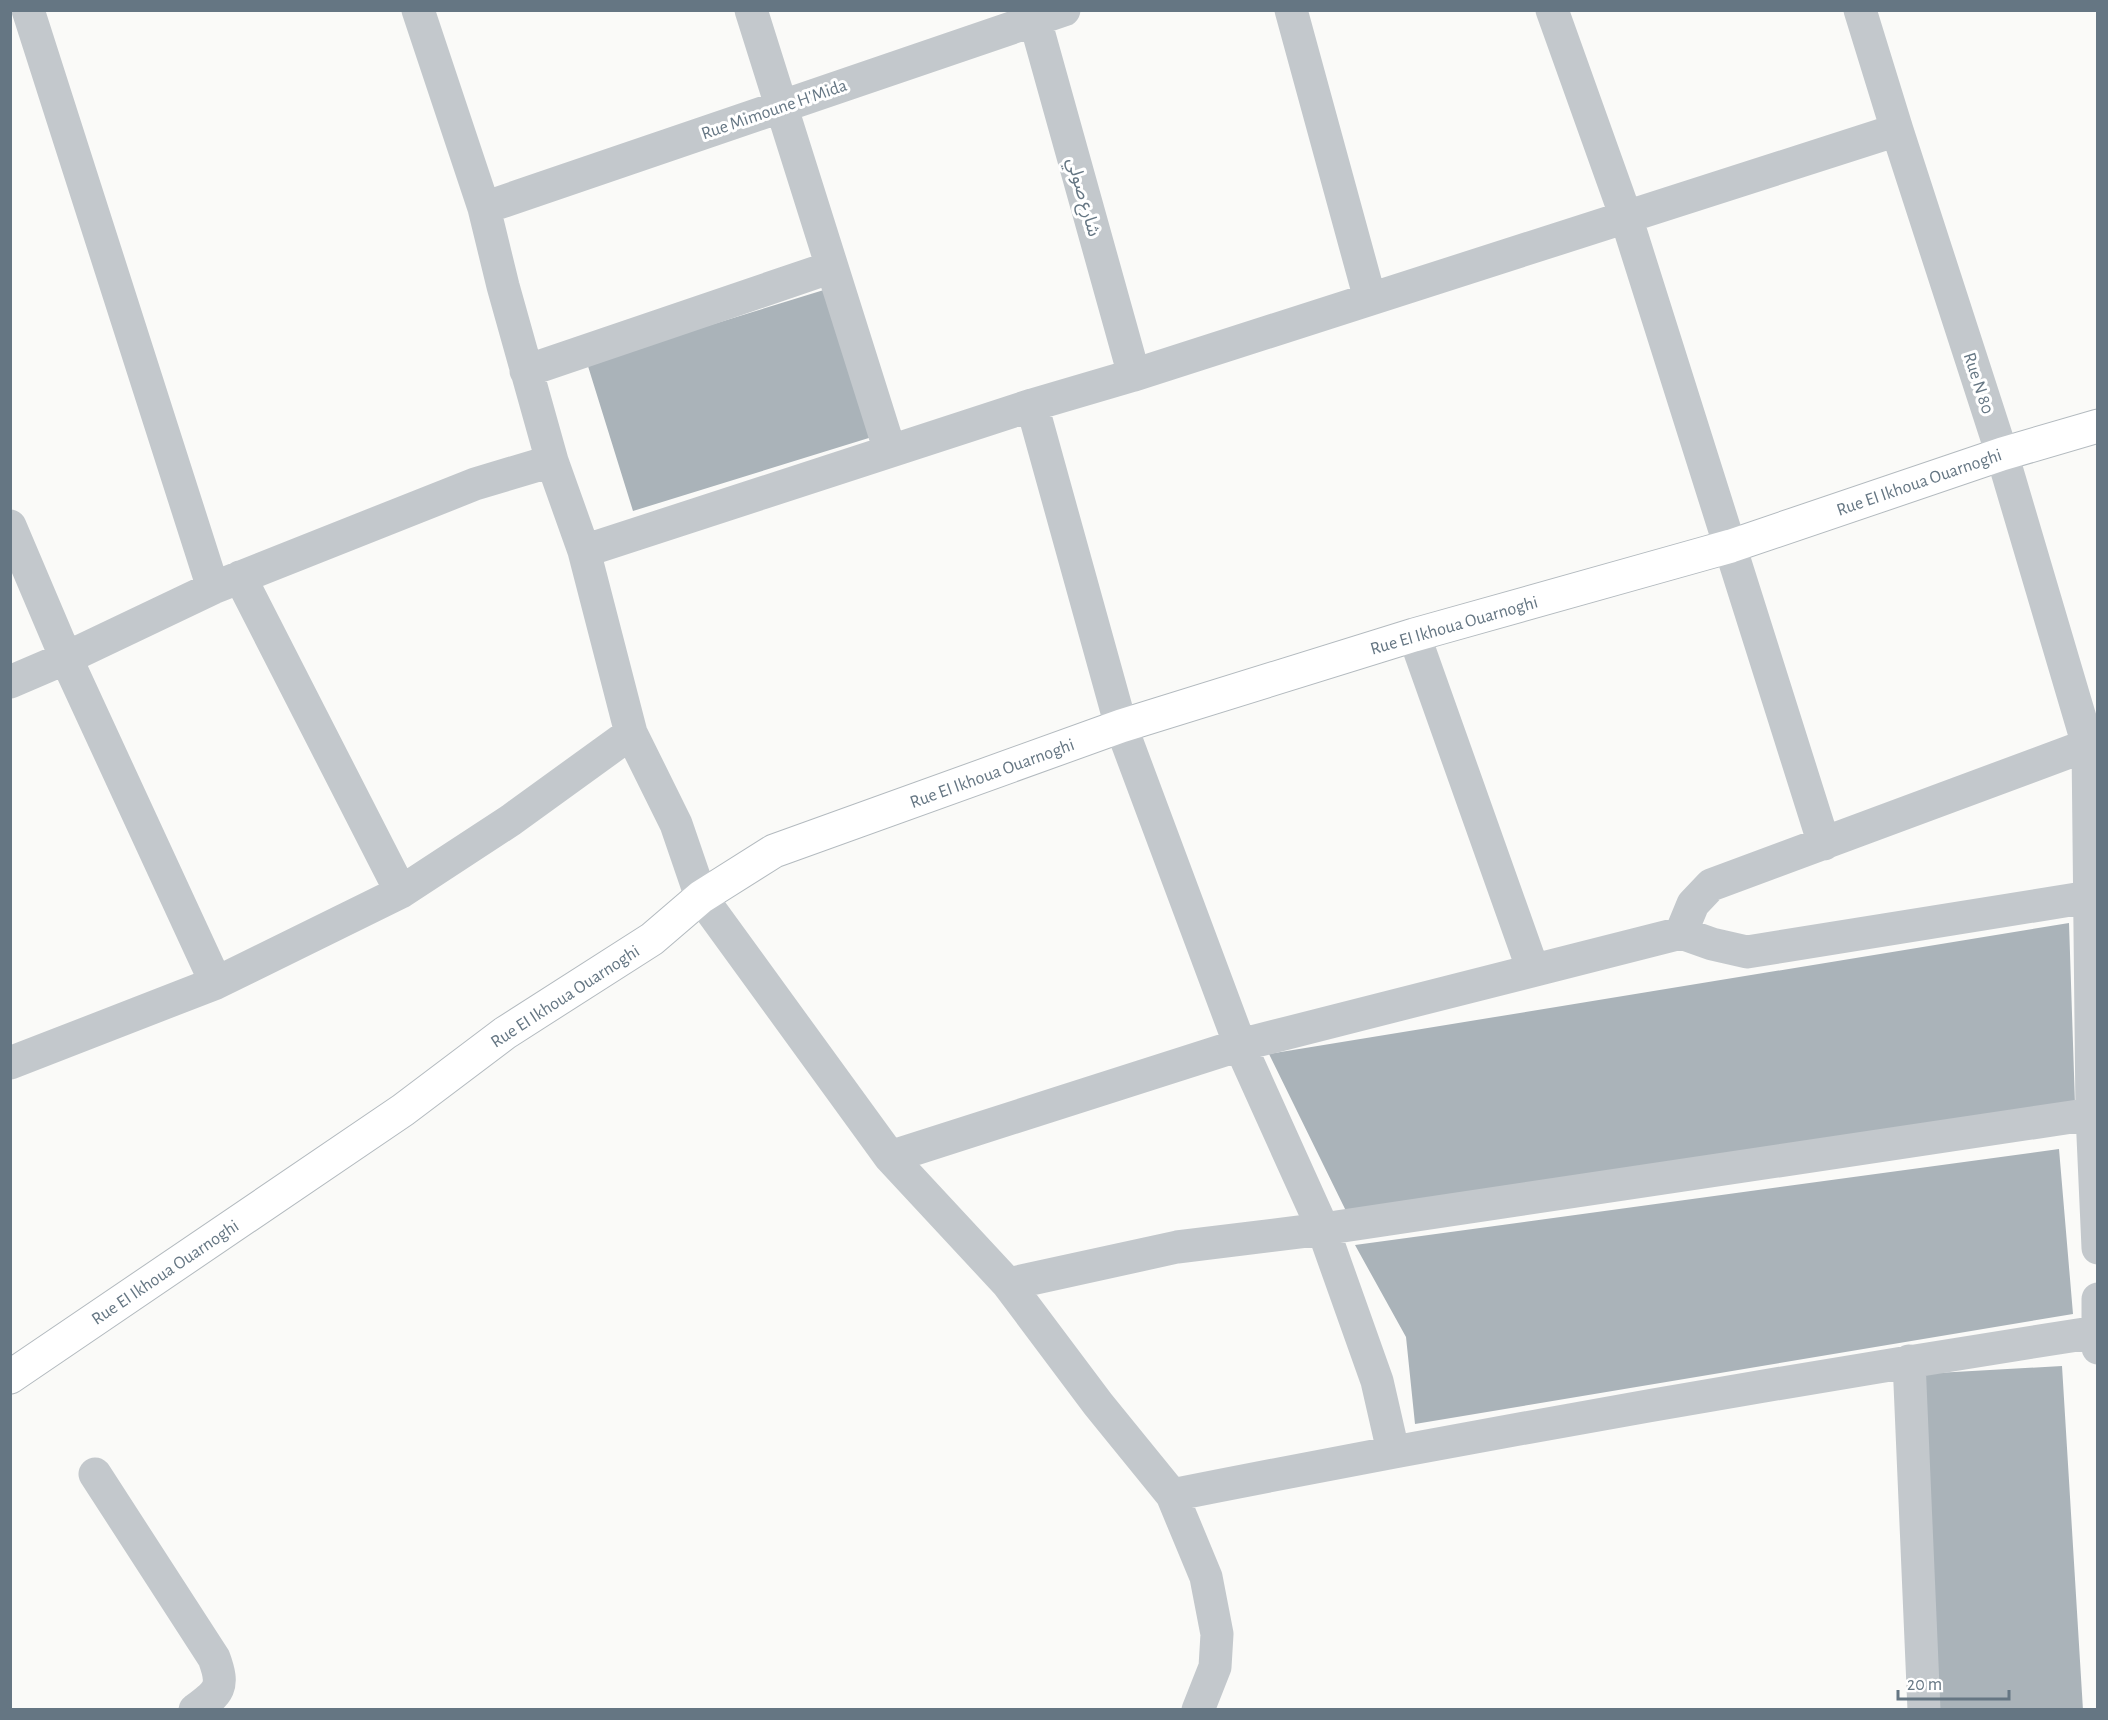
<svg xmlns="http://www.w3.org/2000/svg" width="2108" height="1720" font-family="'Alegreya Sans','Noto Sans Arabic',sans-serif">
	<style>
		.building { fill: #aab3b9 }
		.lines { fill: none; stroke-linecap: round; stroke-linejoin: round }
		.secondary-casing { stroke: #b3babf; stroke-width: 35 }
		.street { stroke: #c3c8cc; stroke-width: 33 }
		.secondary { stroke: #fff; stroke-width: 33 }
		.labels { text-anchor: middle; stroke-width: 6; stroke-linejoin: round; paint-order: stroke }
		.street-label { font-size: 18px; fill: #657683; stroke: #fff }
	</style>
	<rect width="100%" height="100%" fill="#fafaf8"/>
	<path class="building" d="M827,289l45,148 -239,74 -46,-148z
		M2069,923l6,181 -728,109 -78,-159z
		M2059,1149l14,165 -658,110 -9,-87 -51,-92z
		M2062,1366l21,344h-144l-20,-336z"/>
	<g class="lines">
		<g class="secondary-casing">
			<path id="secondary" d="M10,1377l393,-267 102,-77 147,-94 49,-42 73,-46 347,-125 293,-91 317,-89 271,-92 96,-28"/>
		</g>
		<path class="street" d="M28,10l185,578
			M418,10l66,198 19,78 49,175 32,90 47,182 45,91 25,73 189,260 118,127 90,120 74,91 34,82 11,57 -2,33 -17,43
			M751,10l139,441
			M1291,10l79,289
			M1552,10l74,207 198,627
			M1860,10l37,120 105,324 86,291 10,10
			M1035,20l99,355
			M484,208l580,-198
			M526,371l306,-104
			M1032,405l89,321 119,319 83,184 54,152 16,70
			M10,526l56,132 150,325
			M584,551l448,-146 102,-30 763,-245
			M240,577l161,315
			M1414,635l119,335
			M10,682l56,-24 147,-70 262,-104 77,-23
			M2088,745l4,369 6,134
			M1681,933l12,-29 18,-19 377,-140
			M10,1063l206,-80 185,-91 110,-72 120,-87
			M890,1157l350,-112 441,-112 31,11 35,8 342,-55
			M1008,1284l169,-37 146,-18 769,-115
			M2098,1299v49
			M1909,1361l15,349
			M95,1474l119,184c11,30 5,34 -19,52
			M1172,1495c307,-61 615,-115 925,-163"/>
		<use href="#secondary" class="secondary"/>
	</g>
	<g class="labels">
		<g class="street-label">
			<text transform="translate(774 109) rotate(-19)" y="6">Rue Mimoune H'Mida</text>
			<text transform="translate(1084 197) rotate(74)" y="6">شارع صولي</text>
			<text transform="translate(1979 383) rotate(72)" y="6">Rue N 80</text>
			<text transform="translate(1919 482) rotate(-19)" y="6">Rue EI Ikhoua Ouarnoghi</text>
			<text transform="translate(1454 625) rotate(-16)" y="6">Rue EI Ikhoua Ouarnoghi</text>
			<text transform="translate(992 773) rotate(-20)" y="6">Rue EI Ikhoua Ouarnoghi</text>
			<text transform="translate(565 996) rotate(-33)" y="6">Rue EI Ikhoua Ouarnoghi</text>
			<text transform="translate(165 1272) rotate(-34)" y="6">Rue EI Ikhoua Ouarnoghi</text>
		</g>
	</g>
	<rect width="2108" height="1720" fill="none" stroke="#657683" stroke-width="24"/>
	<path d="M1898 1690v9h111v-9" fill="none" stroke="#657683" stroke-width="3"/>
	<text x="1907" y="1690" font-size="18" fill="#657683" stroke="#ffffff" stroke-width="4.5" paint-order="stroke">20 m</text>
</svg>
